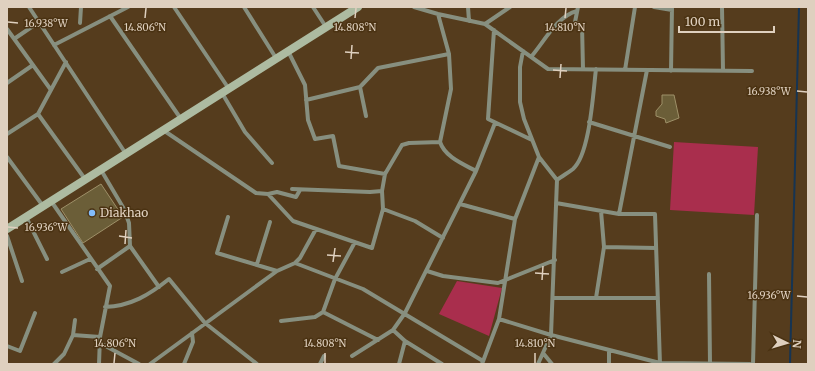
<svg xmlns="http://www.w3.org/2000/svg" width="815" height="371" font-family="Merriweather,serif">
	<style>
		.green { fill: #a92e4d }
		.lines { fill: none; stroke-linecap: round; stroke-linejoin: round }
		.stream { stroke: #163452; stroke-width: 2 }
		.building { fill: #6b5e38; stroke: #9e9068 }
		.street { stroke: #878f7f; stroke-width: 4 }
		.secondary { stroke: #adbba1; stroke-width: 8 }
		.ticks { fill: none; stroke: #dfd0bf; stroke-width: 1.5 }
		.poi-dot { fill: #82bcfa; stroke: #4a3212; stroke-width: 1.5 }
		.labels { text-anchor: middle; stroke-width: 3; stroke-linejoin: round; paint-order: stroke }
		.poi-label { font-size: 12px; fill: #dfd0bf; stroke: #4a3212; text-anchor: start }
		.ticks-label { font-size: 10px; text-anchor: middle; fill: #dfd0bf; stroke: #4a3212; stroke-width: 3; stroke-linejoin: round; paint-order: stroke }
	</style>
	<rect width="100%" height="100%" fill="#553c1d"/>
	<path class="green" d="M674,142l84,5 -4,68 -84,-5z
		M457,281l45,7 -13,48 -50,-22z"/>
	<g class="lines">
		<path class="stream" d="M790,364l9,-357"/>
	</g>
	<path class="building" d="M662,95h12l5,23 -13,5 -1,-4 -9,-3v-5l6,-7z
		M101,184l22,33 -40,26 -22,-34z"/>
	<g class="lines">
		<path class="street" d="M29,7l97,147
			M174,7l55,82
			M244,7l32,51
			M313,7l13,20
			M414,7l24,7 47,10 63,45 204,2
			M468,7l1,14
			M578,7l-3,15 7,3 1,44
			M654,7l18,3
			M722,7l1,64
			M110,16l71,103
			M80,23l1,-16
			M485,24l25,-17
			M7,29l44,61
			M494,30l-6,89 44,21
			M14,39l25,-17
			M54,45l74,-38
			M288,51l17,34 3,35 7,19 18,-3 6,30 46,8
			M523,51l-3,16v35l4,17 15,38 18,23c5,-4 11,-7 16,-11 17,-15 20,-76 23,-100
			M531,57c13,-15 26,-41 46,-46
			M625,70l10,-63
			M671,71l1,-64
			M7,83l26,-18
			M360,87l6,29
			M222,93l23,39 27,31
			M306,100l54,-13 18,-19 71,-14
			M38,114l47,65
			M589,122l81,25
			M163,130l93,63 12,1 25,27 79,27 11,-39 -1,-18 3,-17 17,-29 7,-2 31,-1
			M7,134l31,-20 28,-52
			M7,157l36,49
			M101,170l23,39 5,14 1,23 29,41
			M476,171l19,-48
			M292,189l78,3 12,-1
			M268,194l9,-2 19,5 4,-7
			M51,201l59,85 -10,51 -1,27
			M556,203l63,11h36l5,150
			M460,204l55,15
			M383,209l32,12 28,17
			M619,214l28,-144
			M26,217l21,42
			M228,217l-11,36 60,18
			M7,236l15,45
			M604,247l52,1
			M295,263l68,26 120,72
			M257,264l13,-42
			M97,269l33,-23
			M427,271l16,5 55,7 57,-23
			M62,272l28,-13
			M709,274l1,90
			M553,298h105
			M596,298l8,-51 -3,-36
			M105,307c26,-1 44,-12 64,-28l36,44 52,41
			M323,312l55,28
			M499,319l52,16 109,28 90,1
			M281,321l34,-4 8,-5 12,-33 20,-37
			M393,330l12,11 37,23
			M73,335l27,2
			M100,343l39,21
			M7,346l13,5 15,-38
			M609,350v14
			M543,353l9,11
			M352,356l41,-26 12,-17 71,-142c-13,-7 -31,-14 -36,-29l11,-53 -2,-35 -11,-40
			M54,364l10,-10 9,-19 2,-15
			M150,364l127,-93 18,-8 5,-5 16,-29
			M184,364l9,-22 -1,-9
			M320,364l4,-8
			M399,364l6,-23
			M482,364l17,-45 16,-100 24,-62
			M538,364l13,-29 6,-155
			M753,364l4,-149"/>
		<path class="secondary" d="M7,229l351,-222"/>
	</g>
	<path class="ticks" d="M145,18l1,-10M355,18l1,-10M565,18l1,-10M8,22l10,1M345,52l14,1M351,59l1,-14M553,70l14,1M560,78l1,-14M797,91l10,1M8,227l10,1M119,236l13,2M125,244l1,-14M327,255l14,1M333,262l2,-14M535,273l14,1M542,280l1,-14M797,296l10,1M114,363l1,-10M325,363v-10M535,363v-10"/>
	<circle class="poi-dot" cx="92" cy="213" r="4"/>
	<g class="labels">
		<g class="poi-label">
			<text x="100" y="217">Diakhao</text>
		</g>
	</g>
	<g class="ticks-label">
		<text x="46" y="27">16.938°W</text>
		<text x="145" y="31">14.806°N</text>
		<text x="355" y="31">14.808°N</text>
		<text x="565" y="31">14.810°N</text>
		<text x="769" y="95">16.938°W</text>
		<text x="46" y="231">16.936°W</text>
		<text x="769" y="299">16.936°W</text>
		<text x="115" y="347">14.806°N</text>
		<text x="325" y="347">14.808°N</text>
		<text x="535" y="347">14.810°N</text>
	</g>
	<rect width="815" height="371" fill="none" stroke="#dfd0bf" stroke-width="16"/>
	<g transform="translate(787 343) rotate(95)" stroke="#4a3212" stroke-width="3" paint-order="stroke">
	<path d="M0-3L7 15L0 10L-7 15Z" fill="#dfd0bf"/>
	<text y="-6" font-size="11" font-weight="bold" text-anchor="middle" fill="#dfd0bf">N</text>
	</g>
	<path d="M679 26v6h95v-6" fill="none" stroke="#dfd0bf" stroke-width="2"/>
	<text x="685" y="26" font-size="12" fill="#dfd0bf" stroke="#4a3212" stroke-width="3" paint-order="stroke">100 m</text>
</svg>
